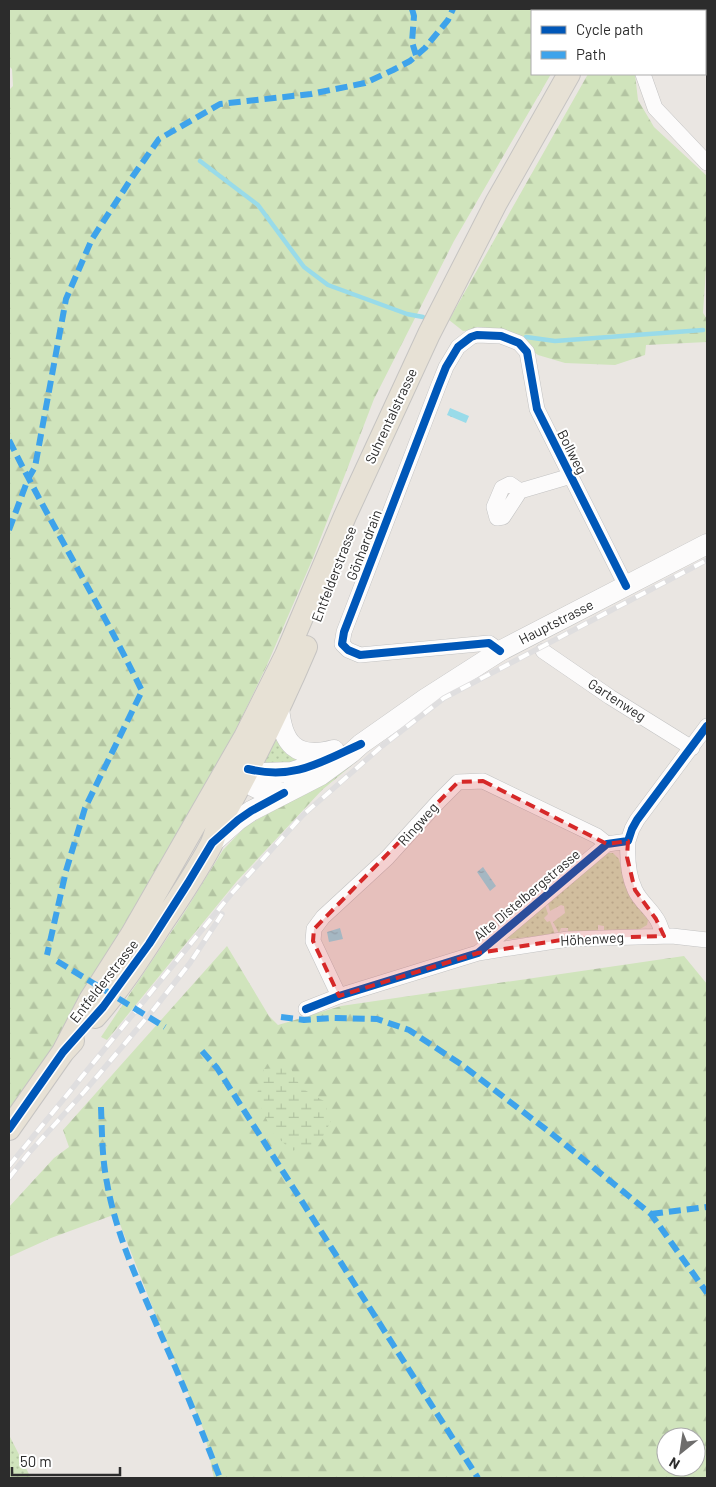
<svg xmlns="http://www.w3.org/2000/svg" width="716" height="1487" font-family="Barlow,sans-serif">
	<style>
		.grass { fill: url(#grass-dots) }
		.forest { fill: url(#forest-firs); fill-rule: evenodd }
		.wetland { fill: url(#wetland-marsh) }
		.water { fill: url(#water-ripples) }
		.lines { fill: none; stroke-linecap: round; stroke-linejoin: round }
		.stream { stroke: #99dbe9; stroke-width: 4.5 }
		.street-casing { stroke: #c3c3c3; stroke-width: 16 }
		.secondary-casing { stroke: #c3c3c3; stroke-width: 21 }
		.primary-casing { stroke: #c6c4c2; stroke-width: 24 }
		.street { stroke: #fcfbfb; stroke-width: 15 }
		.secondary { stroke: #fcfbfb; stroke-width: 20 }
		.primary { stroke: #e7e1d5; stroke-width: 22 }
		.rail-casing { stroke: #dfdedf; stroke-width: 5.5 }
		.rail { stroke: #fff; stroke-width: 4; stroke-dasharray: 11; stroke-linecap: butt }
		.quiet { stroke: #3ea3eb; stroke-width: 6; stroke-dasharray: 12 6; stroke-linecap: butt }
		.cycleway-casing { stroke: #fff; stroke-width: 11 }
		.cycleway { stroke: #0057b8; stroke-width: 8 }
		.marked { fill: #d62828; fill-opacity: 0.2; stroke: #d62828; stroke-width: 4; stroke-dasharray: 10 6; stroke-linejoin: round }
		.labels { text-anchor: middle; stroke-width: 4; stroke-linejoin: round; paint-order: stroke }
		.street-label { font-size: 14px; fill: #2c2c2c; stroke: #fff }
	</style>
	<defs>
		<pattern id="grass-dots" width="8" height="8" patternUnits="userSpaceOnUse" patternTransform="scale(1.25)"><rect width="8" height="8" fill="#d0e4bc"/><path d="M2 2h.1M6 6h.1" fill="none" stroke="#b3c4a2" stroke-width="1.8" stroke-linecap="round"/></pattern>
		<pattern id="forest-firs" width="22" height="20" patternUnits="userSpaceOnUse" patternTransform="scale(1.25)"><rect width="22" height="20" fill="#d0e4bc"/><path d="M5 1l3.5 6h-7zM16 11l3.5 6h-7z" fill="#b3c4a2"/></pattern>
		<pattern id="wetland-marsh" width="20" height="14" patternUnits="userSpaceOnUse" patternTransform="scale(1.25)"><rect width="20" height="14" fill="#d0e4bc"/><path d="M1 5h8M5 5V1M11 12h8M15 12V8" fill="none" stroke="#b3c4a2"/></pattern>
		<pattern id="water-ripples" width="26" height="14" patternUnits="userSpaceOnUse" patternTransform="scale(1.25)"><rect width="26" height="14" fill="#99dbe9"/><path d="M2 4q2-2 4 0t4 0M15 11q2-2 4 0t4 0" fill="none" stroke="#84bcc8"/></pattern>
	</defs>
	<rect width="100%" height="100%" fill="#eae6e2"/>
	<path class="grass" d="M275,731l36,28 -23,8 -23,-1 -3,-5z
		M606,853h7l6,6 6,26 23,35 -1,5 -7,4 -36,1v-4l-6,-1v6l-30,1v-4h-7l-2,5 -6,-11 12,-9 -1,-7 -3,-1 -11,6 -2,-8z
		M545,905l3,9 -4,4 3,4 3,-1 5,13 -45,5 -3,-2z
		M9,1435l22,43h-22z"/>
	<path class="forest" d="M9,9h580l-1,2h-56v63h19l-97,167 -80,158 -61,159 -46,107 -50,104 -163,277 -45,66v-1022l4,-4 -1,-17 -3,-3z
		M588,74h47l3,26 16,27 53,49v78l-4,59 4,6v23l-61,3 -1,10 -30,10 -50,-2 -27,-8 -36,-26 -39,2 -14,-11z
		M363,756l-41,34 -85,91 -130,159 -6,-3 85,-127 37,-60 23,-24 34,-19z
		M227,946l42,70 9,9 63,-19 343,-50 23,28v494h-493l-10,-47 -41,-97 -47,-120 -65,24 -42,19v-50l45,-49 15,-11 -6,-17zM666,1437h30v30h-30z"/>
	<path class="wetland" d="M290,1067l11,21 23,13 7,20 -11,21 -28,9 -19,-18 -17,-36 8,-28z"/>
	<path class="water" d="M450,408l19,8 -3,7 -19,-8z
		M483,867l13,19 -6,5 -13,-19z
		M340,928l3,11 -14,3 -2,-10z"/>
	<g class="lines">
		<path class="stream" d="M200,161l58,44 46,62 24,18 79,29 16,3
			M526,337l29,4 148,-11"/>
		<g class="street-casing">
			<path id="street" d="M663,11l1,-2
				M643,74l12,34 52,55
				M520,491l-10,-7 -8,4 -8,19 3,11 6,-1 17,-26 51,-15
				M500,651l-11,-8 -129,12 -12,-5 -6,-6 2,-12 94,-245 8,-20 12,-20 13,-10 6,-2 24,1 18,7 8,9 10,57 89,177
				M543,651l67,46 82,51
				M628,841c-1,16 0,34 7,49 5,11 15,18 21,28 4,5 5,12 8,18
				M478,953l90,-14 104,-3 35,4
				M339,996l-26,-55 1,-12 9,-12 64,-59 52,-57 19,-19 25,-1 114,55 10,8
				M306,1009l33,-13 139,-43 129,-109 21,-3 4,-12 5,-9 70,-94"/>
		</g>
		<g class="secondary-casing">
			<path id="secondary" d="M279,707c3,37 17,53 55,43
				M234,767l29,6 29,-1 30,-10
				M232,768c21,21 23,22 52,25
				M212,843l26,-23 13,-9 70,-36 30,-22 10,-9 64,-45 75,-48 207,-107"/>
		</g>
		<g class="primary-casing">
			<path id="primary" d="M604,11l1,-2
				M95,1017c26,-29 47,-63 68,-95 17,-25 34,-51 48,-77 4,-8 5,-17 10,-25 31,-56 60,-114 85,-173
				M63,1052l27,-52 42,-66 113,-197 41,-82 59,-139 84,-182 67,-131 73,-129
				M9,1129l54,-77 10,-11"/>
		</g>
		<use href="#street" class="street"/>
		<use href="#secondary" class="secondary"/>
		<use href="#primary" class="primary"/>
		<g class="rail-casing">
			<path id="rail" d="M9,1166l223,-273 71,-78 79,-69 62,-48 263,-138
				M9,1178l19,-24 56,-62 70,-83 36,-46 32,-49"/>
		</g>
		<use href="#rail" class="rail"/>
		<path class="quiet" d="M412,9l2,7 -2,26 4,13
			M9,440c42,85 92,166 133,251l-57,117 -19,63 -19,84
			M9,530l19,-51 7,-12 31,-168 26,-60 41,-63 26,-37 61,-35 91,-10 54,-11 28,-13 17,-9 15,-13 23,-28 5,-11
			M57,961l108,66
			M281,1017l23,3 28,-2 45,1 32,11 53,35 90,69 99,80 56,79
			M202,1051l15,17 261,410
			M101,1107c1,26 1,51 6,76 9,52 34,106 55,154 21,47 40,94 58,141
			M651,1214l56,-7"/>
		<g class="cycleway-casing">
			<path id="cycleway" d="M500,651l-11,-8 -129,12 -12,-5 -6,-6 2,-12 94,-245 8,-20 12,-20 13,-10 6,-2 24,1 18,7 8,9 10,57 89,177
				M248,769c46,11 71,-6 113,-25
				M306,1009l33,-13 139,-43 129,-109 21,-3 4,-12 5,-9 70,-94
				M9,1129l54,-77 40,-45 46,-63 39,-61 24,-40 26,-23 13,-9 33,-18"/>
		</g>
		<use href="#cycleway" class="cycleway"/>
	</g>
	<path class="marked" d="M483,781l124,63 21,-3 -1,16 8,33 21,29 8,17 -96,3 -90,14 -139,43 -26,-55 1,-12 144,-147z"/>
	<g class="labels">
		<g class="street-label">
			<text transform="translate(391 416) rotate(-65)" y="5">Suhrentalstrasse</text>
			<text transform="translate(572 452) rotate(63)" y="5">Bollweg</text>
			<text transform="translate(364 545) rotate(-69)" y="5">Gönhardrain</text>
			<text transform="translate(334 574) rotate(-69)" y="5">Entfelderstrasse</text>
			<text transform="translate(556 622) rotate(-27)" y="5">Hauptstrasse</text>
			<text transform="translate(617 700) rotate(33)" y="5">Gartenweg</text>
			<text transform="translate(418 824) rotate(-48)" y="5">Ringweg</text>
			<text transform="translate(527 895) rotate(-40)" y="5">Alte Distelbergstrasse</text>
			<text transform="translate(592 939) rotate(-3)" y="5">Höhenweg</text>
			<text transform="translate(104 981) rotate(-52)" y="5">Entfelderstrasse</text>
		</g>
	</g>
	<rect width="716" height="1487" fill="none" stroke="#2c2c2c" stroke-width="20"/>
	<rect x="531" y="10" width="175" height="65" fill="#ffffff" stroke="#ababab"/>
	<rect x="541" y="26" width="25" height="8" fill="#0057b8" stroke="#ababab"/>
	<text x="576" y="35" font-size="15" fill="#2c2c2c">Cycle path</text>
	<rect x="541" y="51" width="25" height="8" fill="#3ea3eb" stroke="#ababab"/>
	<text x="576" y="60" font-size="15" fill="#2c2c2c">Path</text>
	<g transform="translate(681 1452) rotate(210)"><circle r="24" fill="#ffffff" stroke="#ababab"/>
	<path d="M0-4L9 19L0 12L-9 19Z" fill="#6e6d6c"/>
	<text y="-8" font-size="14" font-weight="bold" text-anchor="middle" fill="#2c2c2c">N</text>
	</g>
	<path d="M12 1467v8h108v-8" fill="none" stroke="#2c2c2c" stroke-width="2.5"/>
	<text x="20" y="1467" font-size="15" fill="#2c2c2c" stroke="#ffffff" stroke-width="4" paint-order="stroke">50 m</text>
</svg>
